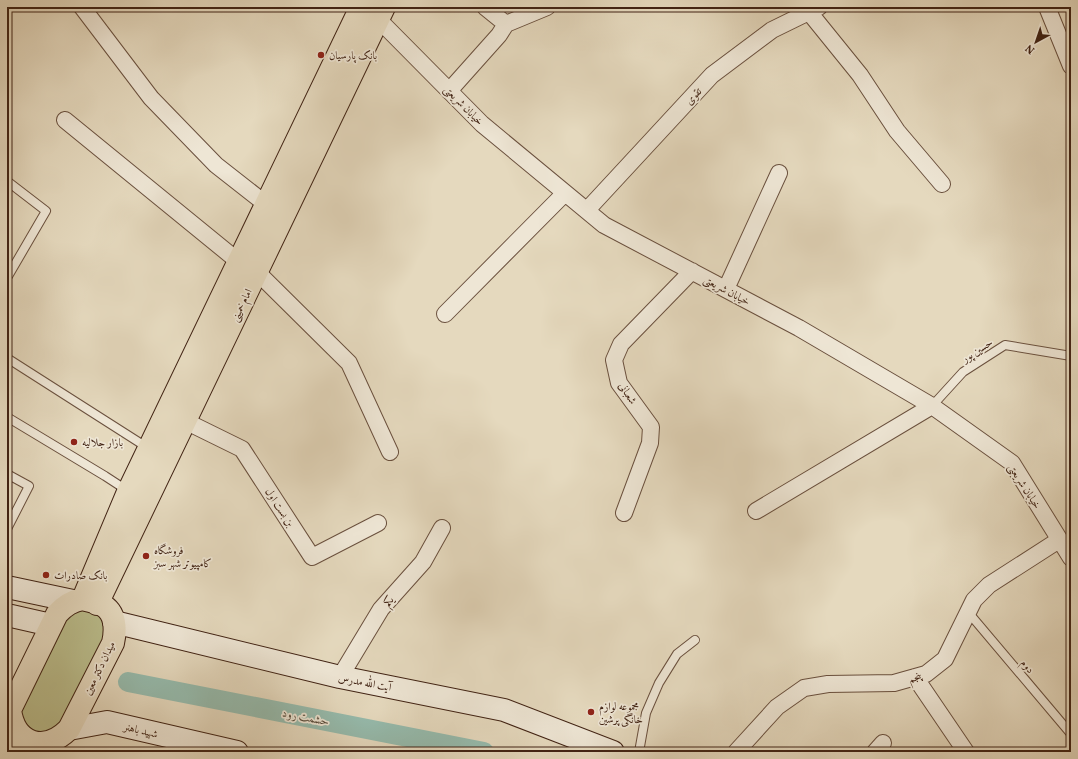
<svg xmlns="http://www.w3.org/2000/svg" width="1078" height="759" font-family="Vollkorn,Amiri,serif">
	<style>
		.green { fill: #bbbe8d; stroke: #7e7050 }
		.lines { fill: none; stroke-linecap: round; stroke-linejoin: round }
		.canal { stroke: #96bbad; stroke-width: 20 }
		.service-casing { stroke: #6a503e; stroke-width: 10 }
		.minor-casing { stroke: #6a503e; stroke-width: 18 }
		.secondary-casing { stroke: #412314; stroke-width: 24 }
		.primary-casing { stroke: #412314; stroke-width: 24 }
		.service { stroke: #eee6d5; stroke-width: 8 }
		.minor { stroke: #eee6d5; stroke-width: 16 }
		.secondary { stroke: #eee6d5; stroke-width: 22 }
		.primary { stroke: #e5d9be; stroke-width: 22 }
		.poi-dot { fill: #8f2418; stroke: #eee6d5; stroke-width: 1.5 }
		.labels { text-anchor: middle; stroke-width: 3.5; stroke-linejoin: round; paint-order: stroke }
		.poi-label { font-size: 11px; fill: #412314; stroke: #eee6d5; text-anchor: start }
		.street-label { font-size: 11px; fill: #412314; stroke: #eee6d5 }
		.water-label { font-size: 12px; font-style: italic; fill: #56493a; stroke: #eee6d5 }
	</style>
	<rect width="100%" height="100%" fill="#e5d9be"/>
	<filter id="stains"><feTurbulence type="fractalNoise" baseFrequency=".005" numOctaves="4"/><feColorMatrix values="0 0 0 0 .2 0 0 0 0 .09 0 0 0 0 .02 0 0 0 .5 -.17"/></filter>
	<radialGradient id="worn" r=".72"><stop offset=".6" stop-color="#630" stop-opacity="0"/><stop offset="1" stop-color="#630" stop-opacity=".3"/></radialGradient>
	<path class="green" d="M82,609l16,6 4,5 4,16 -44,86 -7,7 -15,4 -7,-3 -11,-10 -2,-15 46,-89z"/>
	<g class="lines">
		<path class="canal" d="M128,682l356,70"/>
		<g class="service-casing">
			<path id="service" d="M7,181l39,30 -39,67
				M7,358l141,90
				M932,406l31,-34 42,-27 66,11
				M7,417l98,59 23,15
				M7,474l22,12 -22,43
				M968,612l103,122
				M639,752l7,-39 13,-30 18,-29 18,-14"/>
		</g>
		<g class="minor-casing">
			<path id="minor" d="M82,7l69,91 65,67 51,40
				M485,7l21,17
				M1047,7l24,59
				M809,12l51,63 37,56 45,53
				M378,19l104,105 122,101 195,103 133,78 80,57 59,95
				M449,91l50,-56 7,-11 41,-17
				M65,120l174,142
				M587,210l125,-135 60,-45 47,-23
				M257,272l92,91 41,89
				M726,289l53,-116
				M445,314l120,-121
				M185,421l57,28 70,108 66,-34
				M756,511l176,-105
				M624,513l26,-70 1,-16 -32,-44 -5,-23 7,-16 71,-73
				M340,677l41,-68 42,-47 19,-34
				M915,677l51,75
				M736,752l41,-45 27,-19 24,-4 66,-1 32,-9 19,-15 29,-59 15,-15 70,-45
				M875,752l8,-9"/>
		</g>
		<g class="secondary-casing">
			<path id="secondary" d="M7,587l66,14
				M7,615l44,10
				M114,622l226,55 164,33 109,42
				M69,729l38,-7 130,30"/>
		</g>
		<g class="primary-casing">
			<path id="primary" d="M83,599l45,-107 233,-485
				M83,599c6,2 13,3 19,6 14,7 14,25 11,38l-44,86c-25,25 -54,15 -59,-19l47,-96c8,-9 15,-13 26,-15z
				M97,604l287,-597
				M7,750l9,-21"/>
		</g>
		<use href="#service" class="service"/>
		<use href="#minor" class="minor"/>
		<use href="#secondary" class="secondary"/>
		<use href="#primary" class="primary"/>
	</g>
	<g class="poi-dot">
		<circle cx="321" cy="55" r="4"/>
		<circle cx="74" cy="442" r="4"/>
		<circle cx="146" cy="556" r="4"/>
		<circle cx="46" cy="575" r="4"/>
		<circle cx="591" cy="712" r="4"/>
	</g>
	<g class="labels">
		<g class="poi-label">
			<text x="329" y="59">بانک پارسیان</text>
			<text x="82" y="446">بازار جلالیه</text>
			<text x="154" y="554">فروشگاه<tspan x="154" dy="13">کامپیوتر شهر سبز</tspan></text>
			<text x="54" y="579">بانک صادرات</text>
			<text x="599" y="710">مجموعه لوازم<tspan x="599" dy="13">خانگی پرشین</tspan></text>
		</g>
		<g class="street-label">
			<text transform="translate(693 96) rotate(-48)" y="4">تقوی</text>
			<text transform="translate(464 105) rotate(45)" y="4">خیابان شریعتی</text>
			<text transform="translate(727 290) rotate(28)" y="4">خیابان شریعتی</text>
			<text transform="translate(241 305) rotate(-64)" y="4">امام خمینی</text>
			<text transform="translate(977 350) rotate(-33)" y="4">حسین پور</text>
			<text transform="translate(628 393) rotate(57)" y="4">شعبانی</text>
			<text transform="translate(1025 486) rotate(57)" y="4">خیابان شریعتی</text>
			<text transform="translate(280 507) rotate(57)" y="4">بن بست اول</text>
			<text transform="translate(388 601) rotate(-48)" y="4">یکم</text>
			<text transform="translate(1028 666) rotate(50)" y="4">دوم</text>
			<text transform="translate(99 668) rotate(-64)" y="4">میدان دکتر معین</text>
			<text transform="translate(915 677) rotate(-17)" y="4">پنجم</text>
			<text transform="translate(365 682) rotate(11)" y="4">آیت الله مدرس</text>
			<text transform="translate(141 730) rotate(13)" y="4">شهید باهنر</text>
		</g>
		<g class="water-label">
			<text transform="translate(306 717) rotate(11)" y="4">حشمت رود</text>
		</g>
	</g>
	<rect width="1078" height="759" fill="none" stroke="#e5d9be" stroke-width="24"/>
	<rect x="8" y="8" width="1062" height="743" fill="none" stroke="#412314" stroke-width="2"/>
	<rect x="12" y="12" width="1054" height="735" fill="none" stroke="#412314"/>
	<g transform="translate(1036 42) rotate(220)" stroke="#eee6d5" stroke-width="3" paint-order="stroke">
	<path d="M0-3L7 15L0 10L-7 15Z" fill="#412314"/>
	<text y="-6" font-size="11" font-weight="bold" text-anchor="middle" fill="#412314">N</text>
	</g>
	<rect width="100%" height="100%" filter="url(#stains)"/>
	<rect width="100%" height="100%" fill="url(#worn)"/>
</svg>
